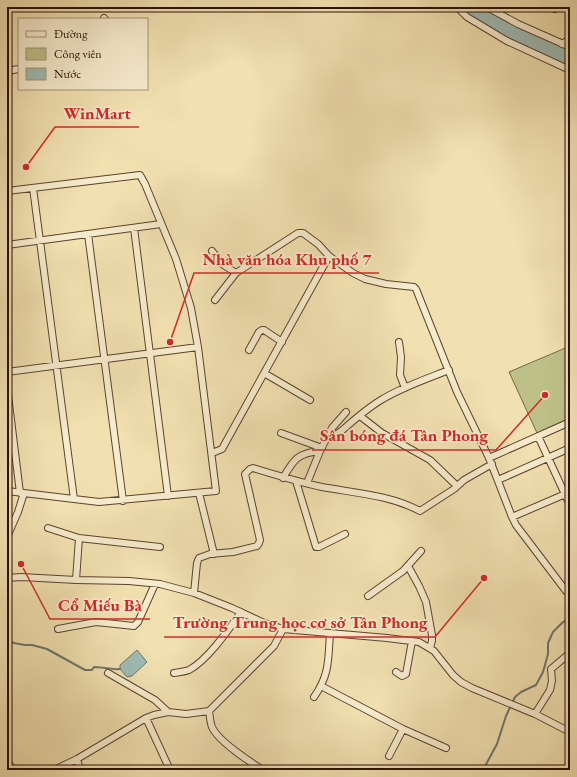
<svg xmlns="http://www.w3.org/2000/svg" width="577" height="777" font-family="'EB Garamond',serif">
	<style>
		.green { fill: #bdc188; stroke: #736845 }
		.water { fill: #9ebbb5; stroke: #6f766d }
		.lines { fill: none; stroke-linecap: round; stroke-linejoin: round }
		.stream { stroke: #6f766d; stroke-width: 2 }
		.minor-casing { stroke: #5b432e; stroke-width: 8 }
		.minor { stroke: #f6ebcc; stroke-width: 6 }
		.leader { fill: none; stroke: #d62828; stroke-width: 1.5 }
		.callout-dot { fill: #d62828; stroke: #f6ebcc; stroke-width: 1.5 }
		.callout-label { font-size: 17px; text-anchor: middle; font-weight: bold; fill: #d62828; stroke: #f6ebcc; stroke-width: 3.5; stroke-linejoin: round; paint-order: stroke }
	</style>
	<rect width="100%" height="100%" fill="#f1e0b0"/>
	<filter id="stains"><feTurbulence type="fractalNoise" baseFrequency=".005" numOctaves="4"/><feColorMatrix values="0 0 0 0 .2 0 0 0 0 .09 0 0 0 0 .02 0 0 0 .5 -.17"/></filter>
	<radialGradient id="worn" r=".72"><stop offset=".6" stop-color="#630" stop-opacity="0"/><stop offset="1" stop-color="#630" stop-opacity=".3"/></radialGradient>
	<path class="green" d="M570,346v72l-33,15 -28,-61z"/>
	<path class="water" d="M460,7h23l34,19 53,24v17c-36,-15 -83,-31 -110,-60z
		M137,650l10,12 -15,14 -5,1 -7,-8v-4z"/>
	<g class="lines">
		<path class="stream" d="M7,640l7,3 11,2h7l15,4 38,21h7l2,-3c9,0 17,3 26,2
			M483,770l14,-26 9,-28 9,-19 6,-5 15,-7 7,-13 5,-18v-11l5,-11 10,-10 7,-3"/>
		<g class="minor-casing">
			<path id="minor" d="M457,7l10,10 40,24 63,29
				M487,7l31,17 52,23
				M554,7l1,2
				M104,18l1,1
				M562,44l8,-5
				M7,71l12,-2
				M33,188l41,311
				M7,191l133,-16 5,9 31,75 15,49 7,39 18,144 -117,11 -92,-11
				M134,228l34,268
				M88,234l35,267
				M7,245l154,-21
				M212,251l10,13 14,9 62,-40h5l15,11 11,12 24,17 12,6 21,5 28,3 2,2 41,103 32,66 23,59 4,8 50,66 4,3
				M215,300l21,-27
				M399,342l2,15 -1,18 5,13
				M249,350l10,-18 3,-2h2l18,12
				M7,372l191,-25
				M264,373l46,27
				M7,387l13,106
				M360,416l22,17 48,27 27,26
				M281,433l41,15
				M329,435h7l4,-3c13,-11 26,-23 41,-32 21,-13 45,-21 68,-30
				M538,436l32,69
				M212,453l10,-4 107,-193
				M489,458l81,-36
				M283,478c11,-19 15,-25 37,-27
				M498,480l72,-32
				M296,481l20,66h3l26,-13
				M307,483l13,-32 12,-23 14,-16
				M199,493l15,61
				M512,517l58,-25
				M48,528l31,10 81,9
				M7,537l11,-25 6,-19
				M408,566l11,20 7,16 6,33v6l-2,7
				M7,578l14,-1 55,3 53,1 31,3 34,9 38,15 30,14 21,7 104,9 32,4 15,9 19,24 8,7 11,6 63,26 35,18
				M76,580l3,-42
				M194,593l3,-30 2,-5 11,-4 23,-2 24,-6 2,-3 1,-3 -15,-66 5,-5 3,-1c23,7 46,14 69,19 33,6 68,8 98,24l34,-22 10,-9 28,-16
				M368,596l35,-25 18,-20
				M58,629l38,-7 38,4 4,-4 17,-38
				M396,672l6,4 4,-2 6,-33
				M108,673l47,27 13,12
				M174,673c5,-1 10,-1 15,-3 19,-10 40,-41 52,-58
				M321,686l82,43 43,19
				M314,697c16,-23 14,-37 16,-64
				M209,711c1,5 1,11 3,16 6,14 38,35 51,43
				M535,714l15,-24 2,-9 -1,-12 19,-16
				M146,718l24,52
				M389,756l14,-27
				M77,759l3,11
				M7,761l6,9
				M54,770l23,-11 69,-41 8,-3 14,-3 18,2 23,-3 65,-65 9,-17"/>
		</g>
		<use href="#minor" class="minor"/>
	</g>
	<path class="leader" d="M26 167L55 127H139M170 342L194 273H379M545 395L496 450H312M21 564L50 619H150M484 578L435 637H164"/>
	<g class="callout-dot">
		<circle cx="26" cy="167" r="4"/>
		<circle cx="170" cy="342" r="4"/>
		<circle cx="545" cy="395" r="4"/>
		<circle cx="21" cy="564" r="4"/>
		<circle cx="484" cy="578" r="4"/>
	</g>
	<g class="callout-label">
		<text x="97" y="119">WinMart</text>
		<text x="287" y="265">Nhà văn hóa Khu phố 7</text>
		<text x="404" y="441">Sân bóng đá Tân Phong</text>
		<text x="100" y="611">Cổ Miếu Bà</text>
		<text x="300" y="628">Trường Trung học cơ sở Tân Phong</text>
	</g>
	<rect width="577" height="777" fill="none" stroke="#f1e0b0" stroke-width="24"/>
	<rect x="8" y="8" width="561" height="761" fill="none" stroke="#290f02" stroke-width="2"/>
	<rect x="12" y="12" width="553" height="753" fill="none" stroke="#290f02"/>
	<rect x="18" y="18" width="130" height="72" fill="#f6ebcc" stroke="#a4937b"/>
	<rect x="26" y="31" width="20" height="6" fill="#f6ebcc" stroke="#a4937b"/>
	<text x="54" y="38" font-size="12" fill="#290f02">Đường</text>
	<rect x="26" y="48" width="20" height="12" fill="#bdc188" stroke="#a4937b"/>
	<text x="54" y="58" font-size="12" fill="#290f02">Công viên</text>
	<rect x="26" y="68" width="20" height="12" fill="#9ebbb5" stroke="#a4937b"/>
	<text x="54" y="78" font-size="12" fill="#290f02">Nước</text>
	<rect width="100%" height="100%" filter="url(#stains)"/>
	<rect width="100%" height="100%" fill="url(#worn)"/>
</svg>
